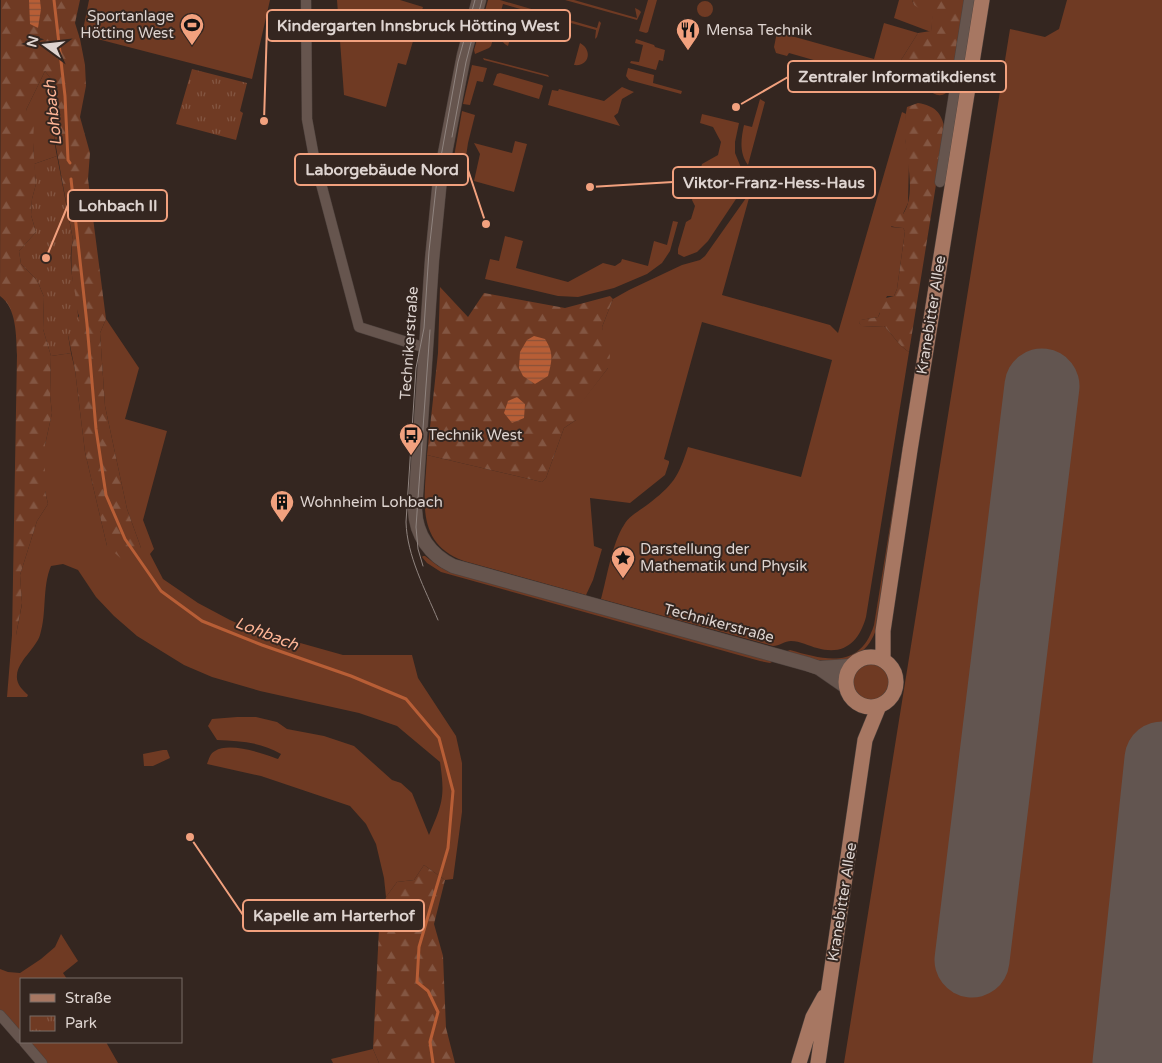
<svg xmlns="http://www.w3.org/2000/svg" width="1162" height="1063" font-family="'Varela Round',sans-serif">
	<style>
		.green { fill: #6f3a23 }
		.forest { fill: url(#forest-firs) }
		.park { fill: url(#park-tufts) }
		.water { fill: url(#water-rules) }
		.lines { fill: none; stroke-linecap: round; stroke-linejoin: round }
		.stream { stroke: #b85e36; stroke-width: 3 }
		.runway { stroke: #625550; stroke-width: 75 }
		.street-casing { stroke: #4e423d; stroke-width: 11 }
		.secondary-casing { stroke: #4e423d; stroke-width: 15 }
		.primary-casing { stroke: #4e423d; stroke-width: 16 }
		.street { stroke: #66554e; stroke-width: 10 }
		.secondary { stroke: #66554e; stroke-width: 14 }
		.primary { stroke: #a77762; stroke-width: 15 }
		.tram { stroke: #90847f; stroke-width: 1 }
		.labels { text-anchor: middle; stroke-width: 4; stroke-linejoin: round; paint-order: stroke }
		.poi-label { font-size: 15px; fill: #ded4d0; stroke: #342620; text-anchor: start }
		.street-label { font-size: 15px; fill: #ded4d0; stroke: #342620 }
		.water-label { font-size: 16px; font-style: italic; fill: #feb596; stroke: #342620 }
		.leader { fill: none; stroke: #f2a17e; stroke-width: 2 }
		.callout-dot { fill: #f2a17e; stroke: #342620; stroke-width: 2 }
		.callout { fill: #342620; stroke: #f2a17e; stroke-width: 2 }
		.callout-label { font-size: 16px; text-anchor: middle; font-weight: bold; fill: #ded4d0 }
	</style>
	<defs>
		<pattern id="forest-firs" width="22" height="20" patternUnits="userSpaceOnUse" patternTransform="scale(1.25)"><rect width="22" height="20" fill="#6f3a23"/><path d="M5 1l3.5 6h-7zM16 11l3.5 6h-7z" fill="#835642"/></pattern>
		<pattern id="park-tufts" width="24" height="20" patternUnits="userSpaceOnUse" patternTransform="scale(1.25)"><rect width="24" height="20" fill="#6f3a23"/><path d="M3 7l-1-3M5 7V3M7 7l1-3M15 17l-1-3M17 17v-4M19 17l1-3" fill="none" stroke="#835642"/></pattern>
		<pattern id="water-rules" width="6" height="5" patternUnits="userSpaceOnUse" patternTransform="scale(1.25)"><rect width="6" height="5" fill="#b85e36"/><path d="M0 2.5h6" fill="none" stroke="#895239"/></pattern>
	</defs>
	<rect width="100%" height="100%" fill="#342620"/>
	<path class="green" d="M89,0h181l-18,79 -170,-44z
		M337,0h63l23,7 -17,58 -8,-2 -12,44 -42,-12z
		M488,0h12l97,28 2,-7 2,2 -4,14 -2,2 1,-9 -93,-26 -12,42 -2,2 -14,6 -1,-4z
		M565,0h9l63,18 -2,-10 4,2 2,2 -4,8z
		M648,0h9l-9,32 -2,1 -7,-2z
		M899,0h13l2,5 20,2 -3,25 -37,-14z
		M975,0l-98,627c-11,34 -37,39 -68,31 -7,-2 -17,-3 -22,-7l3,-1c35,10 70,20 84,-25z
		M1067,0h95v1063h-318l166,-1034 35,8 14,-8z
		M697 9a8 8 0 1 1 16 0a8 8 0 1 1-16 0Z
		M884,23l34,10 -32,51 -34,-9v-4l-63,-18 -2,3 -11,-3 -2,-6 3,-15 97,27z
		M514,24l-1,3 -5,19c-8,-4 -9,-11 -4,-19z
		M636,39l18,6 1,2 10,3 -2,11 -4,-1 -3,10 -26,-7 1,-2 8,1 4,-17 -8,-2z
		M580,43c13,7 9,24 -6,22z
		M483,58l65,17 1,2 -65,-17z
		M472,65l15,3 -4,14 -6,-1 -7,24 -7,-1z
		M628,68l26,7 -1,8 29,8 -1,3 -52,-14 -3,-4z
		M45,71l13,17c-6,27 -6,41 -1,68l-23,8 -1,-21 -7,-33z
		M500,73l42,12 1,1 -4,13 -46,-14 4,-11z
		M622,87l12,5 -12,7 -4,14 -4,3 6,10 -72,-21 4,-15 6,1 1,-2 45,12z
		M760,99l5,3 -17,63c-9,-12 -7,-26 -4,-40l8,2z
		M462,111l13,4 -7,28 -5,34 -12,-3z
		M902,112l4,2 -1,24 4,24 -1,41 -5,11 -12,13 12,1 2,3 -8,58 -3,7h-7l-9,21 -17,3 -2,3 4,4 21,-1c9,9 14,19 25,26l-43,265c-7,25 -22,39 -49,31 -8,-2 -17,-7 -26,-7 -6,0 -12,5 -18,5l-172,-47c6,-21 11,-56 23,-74 5,-9 15,-14 23,-20 26,-20 31,-27 41,-58l113,30 31,-117 -130,-38 -38,137 5,2v2l-4,12 -35,28 -40,-5 4,48 8,3 -9,31 -7,15 -122,-34c-50,-18 -39,-63 -37,-106l115,27 4,-4 18,-50 12,-8v-11l32,-41 -6,-41 11,-28 16,-9 53,-25 18,-5 5,-4 46,-65 -29,104 108,30 8,8z
		M702,114l37,9 -4,19v11l9,22 -4,18 -32,48 -11,11 -13,5 -6,-3v-5l8,-27 5,-3 4,-13 -3,-6 10,-36 16,-9 3,-13 -8,-15 -13,-4z
		M515,141l12,3 -13,48 -40,-11 6,-27 -6,-11 38,10z
		M673,221l5,1 -8,29 -8,12 -15,11 -33,14 -36,9 -20,-1 -73,-17 5,-20 9,2 6,-25 18,5 -7,27 52,14 35,-19 12,3 6,-4 1,-3 26,7 6,-25 13,4z
		M106,319l33,49 -14,51 42,12 -24,89 11,29 -4,5 13,25 35,24 32,17 20,9 93,26h69l6,23 38,58 6,27v49l-9,67 -8,1 -21,-15 -10,15 -17,2 -11,15 -2,-19 -8,-34 -10,-20 -16,-18 -89,-30 -54,-12c2,-5 3,-11 8,-13 14,-9 48,2 63,8l3,-5c-20,-12 -41,-13 -64,-14l-9,-14 4,-7 25,-2h19l21,5 10,7 37,7 30,10 38,34 9,3 11,10 17,42c14,-32 16,-39 11,-73l-43,-36 -38,-13 -99,-22 -48,-14 -28,-12 -47,-29 -23,-20 -18,-19 -18,-27 -15,-6 -12,2c-9,21 -4,47 -11,69 -4,13 -22,26 -23,40 -1,9 5,14 11,20l-1,2h-20l5,-62h4l6,-31 -2,-29 17,-54 11,-17 -3,-13v-46l7,-32 -2,-18 1,-39 20,-3 4,17 10,82 22,94 34,2 -14,-39 -22,-103 -5,-73z
		M423,556h2l13,10 11,6 323,89v1l-2,1 -10,-2 -319,-89 -14,-9 -5,-6z
		M853 682a18 18 0 1 1 36 0a18 18 0 1 1-36 0Z
		M163,750h4l3,8 -17,8h-9l-1,-12z
		M61,934l17,27 -15,12 4,6h-46v60l-21,-24v-46l8,3 12,1 21,-14 14,-12z
		M24,1042h82l12,21h-76z
		M373,1049l6,14h-46l-2,-4z"/>
	<path class="forest" d="M1,0h79l-5,23 5,16 5,26 1,21 -6,31 10,36 -2,26 18,140 -6,14 5,73 22,103 14,39 -2,16 -13,-1 -19,-17 -22,-94 -10,-82 -7,-35 11,-19c-6,-17 -10,-59 -6,-76l-19,-104 -1,-24 5,-24 -13,-17 -19,39 8,12 -1,22 3,40 -4,15 -1,16 5,17 -17,19 2,13 16,16 7,17 -1,32 8,27 -1,39 2,18 -7,32v46l3,13 -11,17 -17,54 2,28 -6,32h-4l5,-280c-1,-19 0,-47 -17,-59z
		M912,0h54l-14,86c-11,19 -26,5 -32,-10h-4l-5,10 -8,7 -17,-9 32,-51 13,-2 2,-23 -10,3 -9,-6z
		M918,103c17,3 23,9 27,26l-36,223c-11,-7 -16,-17 -25,-26l-22,1 -3,-4 1,-3 18,-3 2,-4 -3,-4 5,-10 12,-3 3,-7 8,-58 -2,-3c-14,-2 -13,0 -18,-14l12,-4 6,4c13,-18 4,-54 2,-75 -1,-10 0,-22 2,-32z
		M440,287l28,30 16,-24 81,15 45,-12 3,3 -11,28 8,29 -2,12 -31,41 -1,11 -12,8 -18,50 -4,4 -115,-27 11,-102z
		M424,865l21,15 -11,44 9,32 3,72 9,35h-76l-6,-14 6,-120 7,-32 11,-15 17,-2z"/>
	<path class="park" d="M192,69l55,14 -7,28 3,2 -7,27 -60,-16z
		M57,156l16,84c-8,30 8,61 5,91l-10,4 3,18 -20,3 -8,-27 1,-32 -7,-17 -16,-16 -2,-13 17,-19 -5,-17 1,-16 4,-15 -2,-20z"/>
	<path class="water" d="M29,0h11l1,9 -3,19 -8,-4z
		M534,336l11,3c9,14 7,21 3,37l-13,8 -12,-8 -4,-8 1,-16 7,-12z
		M517,397l8,7 -1,14 -12,5 -8,-10 4,-12z"/>
	<g class="lines">
		<path class="stream" d="M54,0l11,96 3,64 2,3
			M71,179l16,145 9,105 10,66 19,44 36,52 41,30 60,24 89,31 55,23 33,39 14,53 -5,57 -29,99 -2,35 11,9 10,21 -8,30 3,21"/>
		<path class="runway" d="M972,960l70,-574
			M1130,1063l32,-304"/>
		<g class="street-casing">
			<path id="street" d="M306,0l1,119 7,38 45,170 67,21
				M940,182l29,-182
				M0,1015l21,24
				M24,1042l18,21"/>
		</g>
		<g class="secondary-casing">
			<path id="secondary" d="M479,0l-15,55 -24,124 -8,81 -17,250c1,25 15,45 38,56l354,98 12,4 26,18
				M819,668l31,-2"/>
		</g>
		<g class="primary-casing">
			<path id="primary" d="M846 682a25 25 0 1 1 50 0a25 25 0 1 1-50 0Z
				M883,659v-28l27,-181 72,-450
				M799,1063l14,-46 11,-20
				M818,1063l47,-323 14,-34"/>
		</g>
		<use href="#street" class="street"/>
		<use href="#secondary" class="secondary"/>
		<use href="#primary" class="primary"/>
		<path class="tram" d="M452,137l14,-75 16,-62
			M423,566l-5,-17 -2,-22 14,-197
			M438,620c-13,-31 -31,-64 -32,-98l10,-154 8,-40 5,-77 8,-72 21,-117 17,-62"/>
	</g>
	<defs>
		<g id="stadium-pin" transform="scale(1.25)"><path d="M0 17L-7.5 6A9.5 9.5 0 1 1 7.5 6Z" fill="#f2a17e" stroke="#342620"/><path d="M0-5a6.5 5 0 1 0 0 10a6.5 5 0 1 0 0-10ZM-3.5-1.8h7v3.6h-7Z" fill="#111"/></g>
		<g id="restaurant-pin" transform="scale(1.25)"><path d="M0 17L-7.5 6A9.5 9.5 0 1 1 7.5 6Z" fill="#f2a17e" stroke="#342620"/><path d="M-5-6h1v4h1v-4h1v4h1v-4h1v5L-1.5 .5V6h-2V.5L-5-1ZM5-6V6H3V1.5H1.5Q1.5-4 5-6Z" fill="#111"/></g>
		<g id="bus-pin" transform="scale(1.25)"><path d="M0 17L-7.5 6A9.5 9.5 0 1 1 7.5 6Z" fill="#f2a17e" stroke="#342620"/><path d="M-5-6H5V4H4V6H2V4H-2V6H-4V4H-5ZM-3.5-4V0h7V-4ZM-3.5 1.2v1.5H-2V1.2ZM2 1.2v1.5H3.5V1.2Z" fill="#111"/></g>
		<g id="building-pin" transform="scale(1.25)"><path d="M0 17L-7.5 6A9.5 9.5 0 1 1 7.5 6Z" fill="#f2a17e" stroke="#342620"/><path d="M-4-6H4V6H1V3H-1V6H-4ZM-2.5-4.3h1.7v1.8h-1.7ZM.8-4.3h1.7v1.8H.8ZM-2.5-1h1.7V.8h-1.7ZM.8-1h1.7V.8H.8Z" fill="#111"/></g>
		<g id="sight-pin" transform="scale(1.25)"><path d="M0 17L-7.5 6A9.5 9.5 0 1 1 7.5 6Z" fill="#f2a17e" stroke="#342620"/><path d="M0-6L1.8-2.2L6-1.7L2.9 1.2L3.7 5.4L0 3.3L-3.7 5.4L-2.9 1.2L-6-1.7L-1.8-2.2Z" fill="#111"/></g>
	</defs>
	<g fill-rule="evenodd">
		<use href="#stadium-pin" x="192" y="25"/>
		<use href="#restaurant-pin" x="688" y="30"/>
		<use href="#bus-pin" x="411" y="435"/>
		<use href="#building-pin" x="282" y="502"/>
		<use href="#sight-pin" x="623" y="558"/>
	</g>
	<g class="labels">
		<g class="poi-label">
			<text x="174" y="21" text-anchor="end">Sportanlage<tspan x="174" dy="17">Hötting West</tspan></text>
			<text x="706" y="35">Mensa Technik</text>
			<text x="428" y="440">Technik West</text>
			<text x="300" y="507">Wohnheim Lohbach</text>
			<text x="640" y="554">Darstellung der<tspan x="640" dy="17">Mathematik und Physik</tspan></text>
		</g>
		<g class="street-label">
			<text transform="translate(931 315) rotate(-81)" y="5">Kranebitter Allee</text>
			<text transform="translate(409 343) rotate(-86)" y="5">Technikerstraße</text>
			<text transform="translate(719 623) rotate(15)" y="5">Technikerstraße</text>
			<text transform="translate(842 902) rotate(-81)" y="5">Kranebitter Allee</text>
		</g>
		<g class="water-label">
			<text transform="translate(52 113) rotate(-96)" y="6">Lohbach</text>
			<text transform="translate(267 633) rotate(21)" y="6">Lohbach</text>
		</g>
	</g>
	<path class="leader" d="M264 121L267 26M736 107L788 77M486 224L468 170M590 187L673 182M46 258L68 205M190 837L243 915"/>
	<g class="callout-dot">
		<circle cx="264" cy="121" r="5"/>
		<circle cx="736" cy="107" r="5"/>
		<circle cx="486" cy="224" r="5"/>
		<circle cx="590" cy="187" r="5"/>
		<circle cx="46" cy="258" r="5"/>
		<circle cx="190" cy="837" r="5"/>
	</g>
	<g class="callout">
		<rect x="267" y="10" width="303" height="31" rx="5"/>
		<rect x="788" y="61" width="218" height="31" rx="5"/>
		<rect x="295" y="154" width="173" height="31" rx="5"/>
		<rect x="673" y="167" width="202" height="31" rx="5"/>
		<rect x="68" y="190" width="99" height="31" rx="5"/>
		<rect x="243" y="900" width="181" height="31" rx="5"/>
	</g>
	<g class="callout-label">
		<text x="418" y="31">Kindergarten Innsbruck Hötting West</text>
		<text x="897" y="82">Zentraler Informatikdienst</text>
		<text x="382" y="175">Laborgebäude Nord</text>
		<text x="774" y="188">Viktor-Franz-Hess-Haus</text>
		<text x="118" y="211">Lohbach II</text>
		<text x="334" y="921">Kapelle am Harterhof</text>
	</g>
	<rect x="20" y="978" width="162" height="65" fill="#342620" stroke="#786c66"/>
	<rect x="30" y="994" width="25" height="8" fill="#a77762" stroke="#786c66"/>
	<text x="65" y="1003" font-size="15" fill="#ded4d0">Straße</text>
	<rect x="30" y="1016" width="25" height="15" fill="url(#park-tufts)" stroke="#786c66"/>
	<text x="65" y="1028" font-size="15" fill="#ded4d0">Park</text>
	<g transform="translate(45 45) rotate(285)" stroke="#342620" stroke-width="4" paint-order="stroke">
	<path d="M0-4L9 19L0 12L-9 19Z" fill="#ded4d0"/>
	<text y="-8" font-size="14" font-weight="bold" text-anchor="middle" fill="#ded4d0">N</text>
	</g>
</svg>
